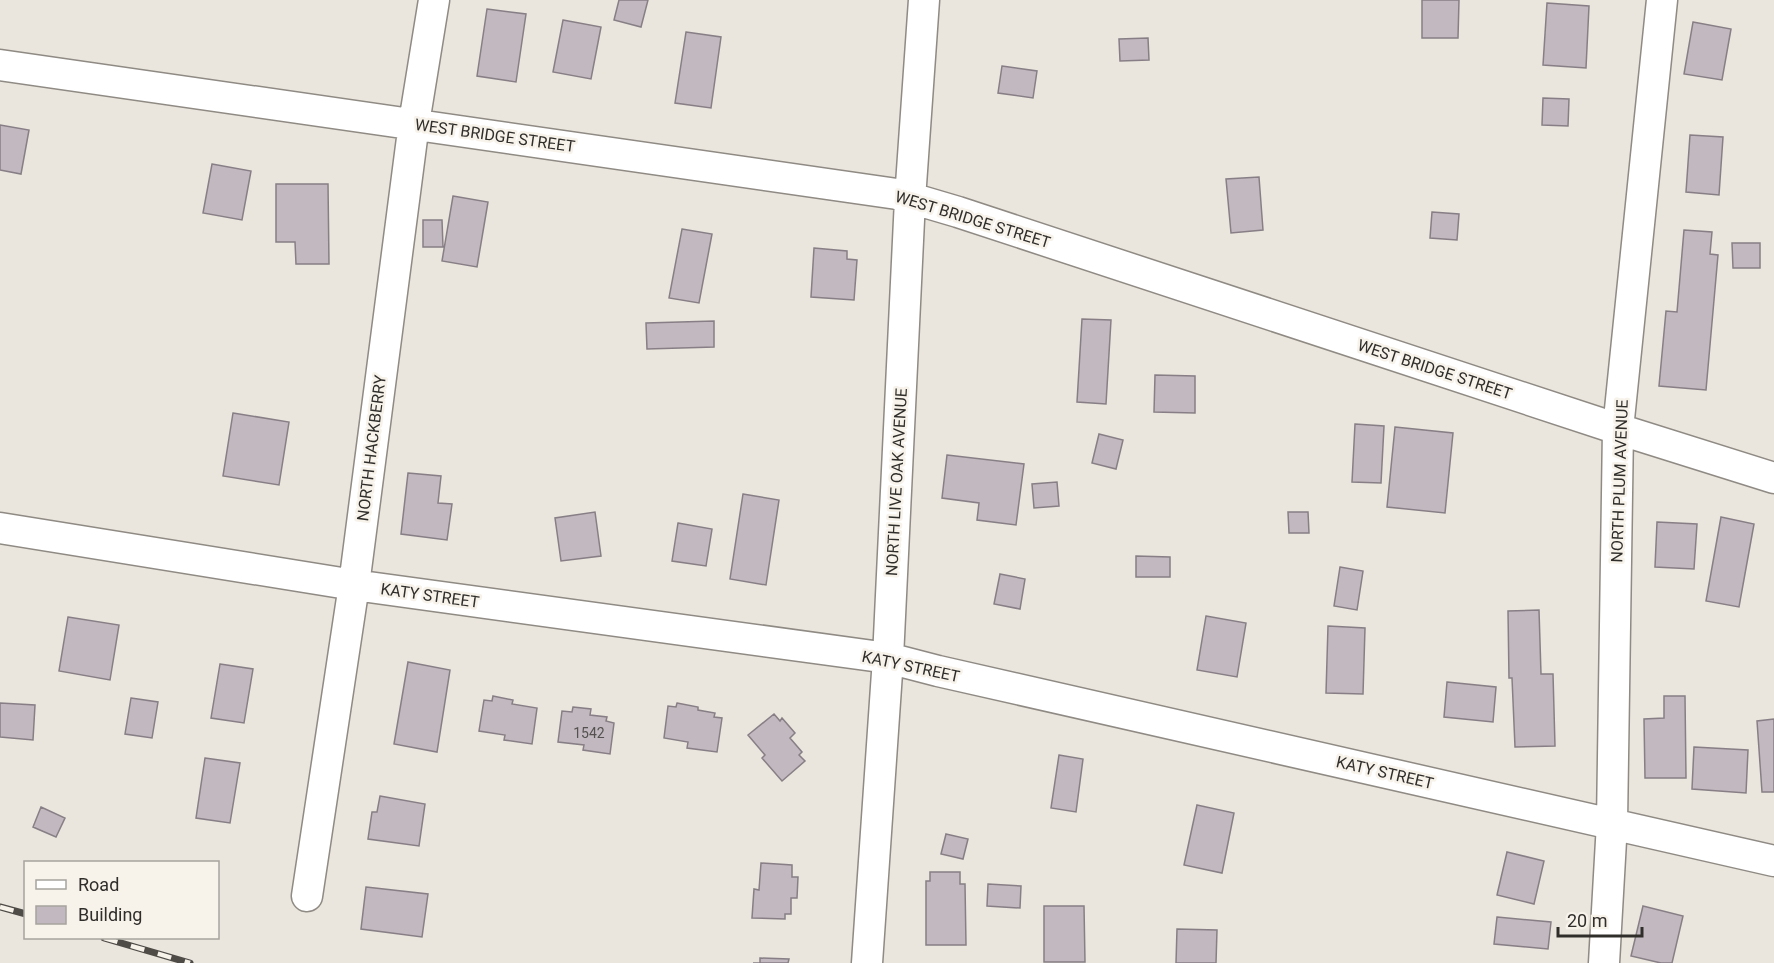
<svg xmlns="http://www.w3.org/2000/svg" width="1774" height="963" font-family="Roboto,sans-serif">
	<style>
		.building { fill: #c1b9bf; stroke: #877f85; stroke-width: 1.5 }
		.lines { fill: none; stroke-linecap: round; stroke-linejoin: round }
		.minor-casing { stroke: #8f8a83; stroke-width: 33 }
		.minor { stroke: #fff; stroke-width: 30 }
		.rail-casing { stroke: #4f4c48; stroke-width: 7 }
		.rail { stroke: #f7f2ea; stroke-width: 4.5; stroke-dasharray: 14; stroke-linecap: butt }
		.labels { text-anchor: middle; stroke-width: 5; stroke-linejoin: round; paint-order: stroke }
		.number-label { font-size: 14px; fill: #545150 }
		.street-label { font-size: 16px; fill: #302e2b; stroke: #f7f2ea }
	</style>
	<rect width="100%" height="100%" fill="#eae5dd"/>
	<path class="building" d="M619,0h29l-7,27 -27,-7z
		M1422,0h37l-1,38h-36z
		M1547,3l42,3 -3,62 -43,-3z
		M487,9l39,5 -10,68 -39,-6z
		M563,20l38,7 -10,52 -38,-7z
		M1693,22l38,7 -9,51 -38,-6z
		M686,32l35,5 -10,71 -36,-5z
		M1148,38l1,22 -29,1 -1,-22z
		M1002,66l35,5 -4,27 -35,-5z
		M1543,98l26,1 -1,27 -26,-1z
		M0,125l29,5 -8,44 -21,-4z
		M1690,135l33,2 -4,58 -33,-3z
		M212,164l39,7 -9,49 -39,-7z
		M1259,177l4,53 -32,3 -5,-54z
		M276,184h52l1,80h-33l-1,-22h-19z
		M453,196l35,6 -11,65 -35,-6z
		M1432,212l27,2 -2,26 -27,-2z
		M423,220h19l1,27h-20z
		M682,229l30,5 -13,69 -30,-5z
		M1684,230l28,2 -2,22 8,1 -12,135 -47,-4 7,-75 11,1z
		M1732,243h28v25h-27z
		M814,248l33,3v8l10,1 -3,40 -43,-3z
		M1082,319l29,1 -5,84 -29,-2z
		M714,321v26l-67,2 -1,-26z
		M1155,375l40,1v37l-41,-1z
		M233,413l56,9 -10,63 -56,-9z
		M1355,424l29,2 -3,57 -29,-1z
		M1395,427l58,6 -8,80 -58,-6z
		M1099,434l24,6 -7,29 -24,-6z
		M947,455l77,9 -8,61 -39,-5 2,-17 -37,-5z
		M408,473l33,3 -3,27 14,1 -5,36 -46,-6z
		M1057,482l2,24 -25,2 -2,-24z
		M743,494l36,6 -13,85 -36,-6z
		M595,512l6,44 -40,5 -6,-43z
		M1288,512h20l1,21h-20z
		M1721,517l33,7 -15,83 -33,-6z
		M1657,522l40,2 -3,45 -39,-2z
		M678,523l34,6 -6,37 -34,-5z
		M1136,556l34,1v20h-34z
		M1340,567l23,4 -6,39 -23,-4z
		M1000,574l25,5 -5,30 -26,-5z
		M1539,610l2,64h12l2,72 -40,1 -3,-69h-3l-1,-67z
		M1206,616l40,7 -9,54 -40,-7z
		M68,617l51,8 -9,55 -51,-9z
		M1328,626l37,2 -2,66 -37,-1z
		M408,662l42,8 -13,82 -43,-8z
		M220,664l33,5 -9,54 -33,-5z
		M1447,682l49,5 -3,35 -49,-5z
		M493,696l20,4 -1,4 25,4 -5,36 -28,-4 1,-5 -26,-4 5,-31 8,1z
		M1664,696h21l1,82h-41l-1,-59 20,-1z
		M131,698l27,4 -6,36 -27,-4z
		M0,703l35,2 -2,35 -33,-3z
		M677,703l21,4v3l17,3 -1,4 8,1 -5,34 -30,-4 1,-6 -24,-4 4,-32 8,1z
		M573,707l18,2 -1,6 17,2 -1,4 8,2 -4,31 -27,-4 1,-5 -26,-3 4,-31 10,1z
		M774,714l6,7 2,-3 13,15 -5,5 12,14 -3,3 6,6 -23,20 -20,-23 3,-3 -17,-20z
		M1774,719v73h-12l-5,-71z
		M1694,747l54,3 -2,43 -54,-4z
		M1059,755l24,4 -7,53 -25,-4z
		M205,758l35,5 -10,60 -34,-5z
		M380,796l45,8 -6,42 -51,-7 4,-27h5z
		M1197,805l37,8 -12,60 -38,-8z
		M41,807l24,11 -9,19 -23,-10z
		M946,834l22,5 -5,20 -22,-5z
		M1507,852l37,9 -10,43 -37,-9z
		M761,863l31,2v12h6l-1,21h-6v16h-6v5l-33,-1 2,-29 5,1z
		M930,872h30v12h5l1,61h-40v-64h4z
		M988,884l33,2 -1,22 -33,-2z
		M366,887l62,7 -6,43 -61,-8z
		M1044,906h40l1,56h-41z
		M1643,906l40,10 -11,47h-11l-30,-7z
		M1497,917l54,5 -3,27 -54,-5z
		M1177,929l40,1 -1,33h-40z
		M760,958l29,1 -1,4h-35h7z"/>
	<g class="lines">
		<g class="minor-casing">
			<path id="minor" d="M0,65l897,129 61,18 660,217 156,49
				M0,528l354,57 534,73 50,13 836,190
				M307,896l47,-311 60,-462 20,-123
				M867,963l21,-305 22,-459 14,-199
				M1604,963l8,-140 6,-394 44,-429"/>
		</g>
		<use href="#minor" class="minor"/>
		<g class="rail-casing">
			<path id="rail" d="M0,907l26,7
				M104,938l86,25"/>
		</g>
		<use href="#rail" class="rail"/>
	</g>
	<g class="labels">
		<g class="number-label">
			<text x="589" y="738">1542</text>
		</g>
		<g class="street-label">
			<text transform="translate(495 135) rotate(8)" y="6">WEST BRIDGE STREET</text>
			<text transform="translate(973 219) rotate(17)" y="6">WEST BRIDGE STREET</text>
			<text transform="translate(1435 369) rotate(18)" y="6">WEST BRIDGE STREET</text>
			<text transform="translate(371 448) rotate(-83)" y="6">NORTH HACKBERRY</text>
			<text transform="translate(1619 481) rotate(-88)" y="6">NORTH PLUM AVENUE</text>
			<text transform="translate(896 482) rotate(-87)" y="6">NORTH LIVE OAK AVENUE</text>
			<text transform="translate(430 595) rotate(8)" y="6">KATY STREET</text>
			<text transform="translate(911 666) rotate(12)" y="6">KATY STREET</text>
			<text transform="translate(1385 772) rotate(13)" y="6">KATY STREET</text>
		</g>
	</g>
	<rect x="24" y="861" width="195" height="78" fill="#f7f2ea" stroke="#a7a49e" stroke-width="1.5"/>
	<rect x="36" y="880" width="30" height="9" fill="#ffffff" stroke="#a7a49e" stroke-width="1.5"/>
	<text x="78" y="891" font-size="18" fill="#302e2b">Road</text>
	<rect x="36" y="906" width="30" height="18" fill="#c1b9bf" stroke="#a7a49e" stroke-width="1.5"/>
	<text x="78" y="921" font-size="18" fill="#302e2b">Building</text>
	<path d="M1558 927v9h84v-9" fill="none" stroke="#302e2b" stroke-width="3"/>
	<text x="1567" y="927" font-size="18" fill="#302e2b" stroke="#f7f2ea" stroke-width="4.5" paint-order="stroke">20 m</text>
</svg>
